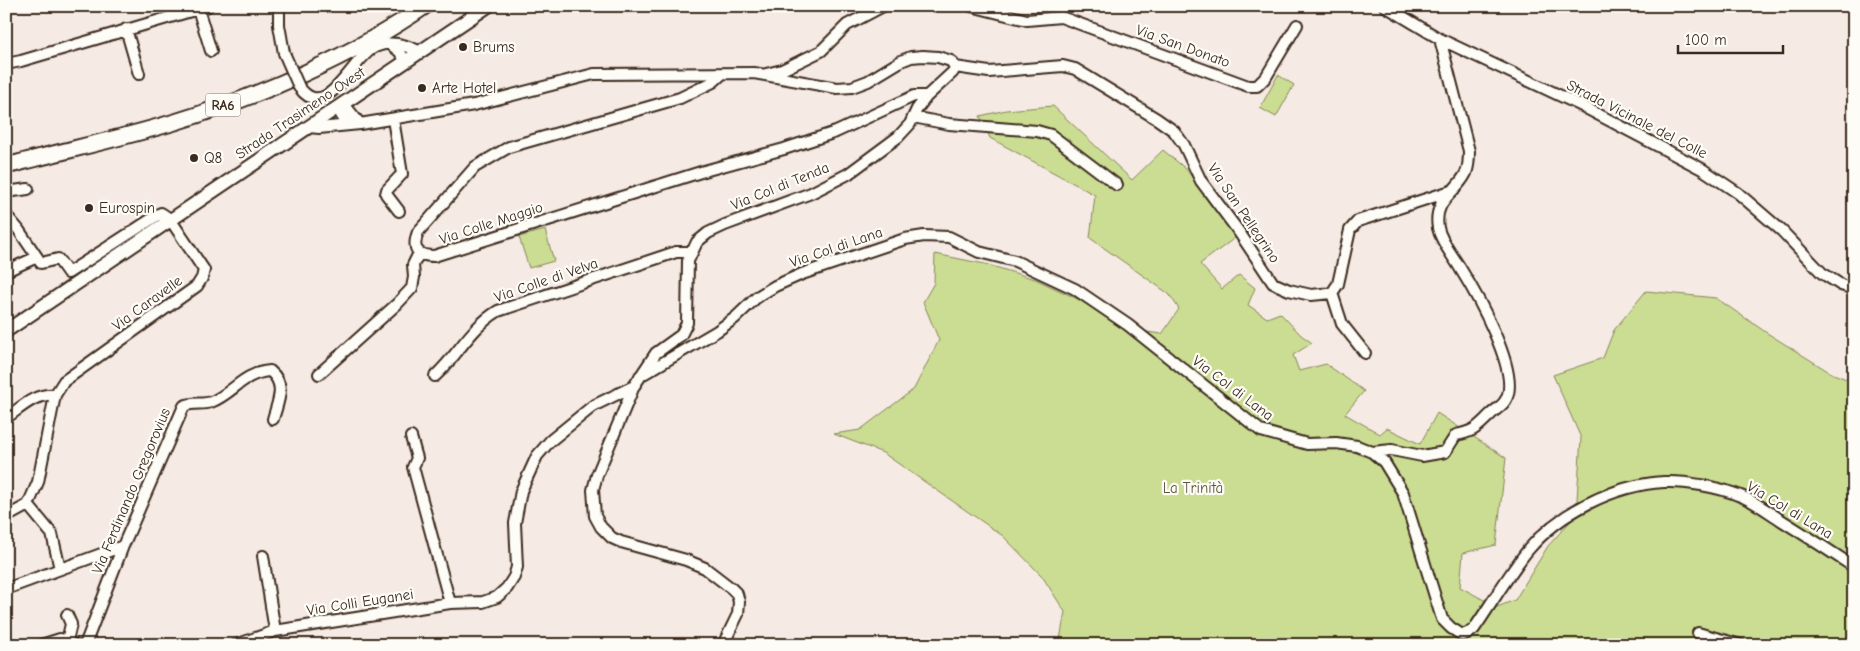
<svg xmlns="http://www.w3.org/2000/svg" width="1860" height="651" font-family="'Comic Neue',sans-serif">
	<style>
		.green { fill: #cbdd92; stroke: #838458 }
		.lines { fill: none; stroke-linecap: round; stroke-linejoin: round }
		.minor-casing { stroke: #3b2a1e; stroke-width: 14 }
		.major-casing { stroke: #3b2a1e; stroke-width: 16 }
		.highway-casing { stroke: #3b2a1e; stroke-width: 19 }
		.minor { stroke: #fdfcf7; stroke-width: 10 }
		.major { stroke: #fdfcf7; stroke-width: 12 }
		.highway { stroke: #fdfcf7; stroke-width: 15 }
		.minor-bridge-casing { stroke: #3b2a1e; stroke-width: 14; stroke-linecap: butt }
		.minor-bridge { stroke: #fdfcf7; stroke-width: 10 }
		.poi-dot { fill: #3b2a1e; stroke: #fdfcf7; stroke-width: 2 }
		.labels { text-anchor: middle; stroke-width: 4.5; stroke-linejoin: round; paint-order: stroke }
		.shield { fill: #fdfcf7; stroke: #75695f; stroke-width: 1 }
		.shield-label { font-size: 14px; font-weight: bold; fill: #3b2a1e }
		.street-label { font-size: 15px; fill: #3b2a1e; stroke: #fdfcf7 }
		.poi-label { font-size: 15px; fill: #3b2a1e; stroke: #fdfcf7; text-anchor: start }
		.park-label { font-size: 15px; fill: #5f573b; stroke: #fdfcf7 }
	</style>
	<rect width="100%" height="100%" fill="#f6eae4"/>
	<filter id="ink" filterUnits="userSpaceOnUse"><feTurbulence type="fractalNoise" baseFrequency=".02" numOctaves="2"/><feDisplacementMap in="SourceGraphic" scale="10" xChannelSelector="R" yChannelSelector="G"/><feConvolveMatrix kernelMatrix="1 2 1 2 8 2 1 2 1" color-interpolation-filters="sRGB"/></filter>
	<g filter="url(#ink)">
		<path class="green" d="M1278,75l16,10 -18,32 -16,-9z
			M1053,106l79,74 31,-30 23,19 50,68 -36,27 22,25 17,-14 16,13 -7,17 19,13 13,-5 21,22 11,8 -19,12 6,16 27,-7 38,27 -19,23 35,20 7,-6 33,16 17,-31 69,45 -10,87 -33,8 -3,34 37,20 18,-7 33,-54 28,-31 5,-77 -28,-63 50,-17 11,-28 32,-39 70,7 51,35 64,40 23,9v263h-795l6,-33 -23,-36 -39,-40 -120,-83 -49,-19 26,-4 54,-41 25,-49 -16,-38 11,-19 1,-29 50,10 50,15 47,22 42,28 38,5 17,-25 -10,-15 -79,-56 5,-43 -105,-57 -10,-22 26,-6z
			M545,230l9,31 -25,7 -10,-31z"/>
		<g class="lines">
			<g class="minor-casing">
				<path id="minor" d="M279,6v19l5,28
					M971,6l56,14 34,-3 187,69h9l9,-9 31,-52
					M1385,6l55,33 144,68 118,62 36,24 44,38 40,42 19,12 13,4
					M198,9l13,42
					M126,29l13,45
					M390,44l9,7 7,10
					M6,64l15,-3 187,-55
					M955,67l34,5 74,-6 12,3 82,50 17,12 10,14 17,36 38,51 34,51 16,7 22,5 21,-2 6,-9 12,-54 8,-9 93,-30
					M722,74l-9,8 -33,16 -171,49 -34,20 -57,65c-6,16 -2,24 16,24l270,-85 80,-22 52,-17 78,-36h13
					M766,74l16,-4 39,-19 26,-26 36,-19
					M299,87c28,38 54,-31 76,-40 15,-7 32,-2 45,5
					M343,103l17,21
					M337,108l6,10 6,7
					M913,117l36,7 88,7 14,4 66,50
					M393,119l9,55 -15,16 -1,4 13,17
					M309,127l10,1 41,-4 114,-19 120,-31 160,-1 83,15 15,-1 16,-6 33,-20 10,-4 12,-1 15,1 13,4 4,6 -2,5 -26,24 -10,13 -7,15 -12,13 -50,37 -37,19 -86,32 -17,8 -11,9 -9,19 -1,62 -6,12 -25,18 -22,33 -37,89 -4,15 2,26 6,11 11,11 9,4 65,18 19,8 26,20 6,6 2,8 -1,12 -15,31
					M6,192l22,-3
					M6,215l12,14 23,34 17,-4 10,14 93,-60 9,6 34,51 -2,8 -5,8 -133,95 -9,14 -17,87 -10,23
					M6,271l31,-14
					M1332,293l10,31 23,29
					M319,374l78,-70 15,-16 2,-11 -1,-12 6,-12
					M435,376c24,-22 34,-47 63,-65l178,-59h15
					M640,376l77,-45 18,-13 22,-21 18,-11 27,-12 103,-35 19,-3 25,1 30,15 36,9 60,28 53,36 133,106 46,13 29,-1 21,3 15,6 12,10 19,31 39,126 9,9 11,7 8,-3 4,-3c18,-26 34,-54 54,-79 32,-38 86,-65 136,-68 21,-1 54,5 74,13 15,5 29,16 43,25 24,15 49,31 73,47
					M6,418c16,-11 29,-25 49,-23
					M411,437l6,21 -4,9 37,136
					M1372,452l20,-2 30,6 23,-4 11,-17c20,-4 21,-8 35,-21 4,-4 11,-8 14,-13 18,-26 -30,-109 -45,-133 -7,-12 -19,-26 -22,-40 -5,-29 17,-33 28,-55 3,-7 3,-14 3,-22l-29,-112
					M28,505l24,29 8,35
					M6,517l22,-12
					M263,556l12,75
					M6,589l117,-43
					M1698,633l43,12
					M67,641l4,-17 -4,-9
					M41,645l19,-6 15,6
					M85,645l38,-99 61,-140c9,-4 19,-1 27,-4 23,-9 31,-29 59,-31 17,14 8,30 3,48
					M236,645l39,-14 175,-28 33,-1 14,-5 10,-9 7,-11 3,-10 -2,-44 6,-32 16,-35 13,-15 43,-35 41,-20"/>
			</g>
			<g class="major-casing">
				<path id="major" d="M6,331l482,-325"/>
			</g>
			<g class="highway-casing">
				<path id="highway" d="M6,166c56,-15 113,-27 169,-44 85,-26 176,-65 250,-116"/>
			</g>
			<use href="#minor" class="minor"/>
			<use href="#major" class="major"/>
			<use href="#highway" class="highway"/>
			<g class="minor-bridge-casing">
				<path id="minor-bridge" d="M284,53l15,34"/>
			</g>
			<use href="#minor-bridge" class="minor-bridge"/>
		</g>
	</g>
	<g class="poi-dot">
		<circle cx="463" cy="47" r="5"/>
		<circle cx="422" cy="88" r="5"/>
		<circle cx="194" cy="158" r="5"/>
		<circle cx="89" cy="208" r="5"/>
	</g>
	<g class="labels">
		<rect class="shield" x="205.5" y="93.5" width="35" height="23" rx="4"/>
		<g class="shield-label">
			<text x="223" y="110">RA6</text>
		</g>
		<g class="street-label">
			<text transform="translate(1183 46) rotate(20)" y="5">Via San Donato</text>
			<text transform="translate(300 113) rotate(-34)" y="5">Strada Trasimeno Ovest</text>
			<text transform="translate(1637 119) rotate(27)" y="5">Strada Vicinale del Colle</text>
			<text transform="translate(780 186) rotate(-22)" y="5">Via Col di Tenda</text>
			<text transform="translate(1244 213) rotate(56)" y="5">Via San Pellegrino</text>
			<text transform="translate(491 223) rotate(-18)" y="5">Via Colle Maggio</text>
			<text transform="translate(836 247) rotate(-19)" y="5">Via Col di Lana</text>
			<text transform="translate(546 280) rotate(-19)" y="5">Via Colle di Velva</text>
			<text transform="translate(147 303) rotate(-36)" y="5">Via Caravelle</text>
			<text transform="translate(1233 388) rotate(37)" y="5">Via Col di Lana</text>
			<text transform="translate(131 491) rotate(-67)" y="5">Via Ferdinando Gregorovius</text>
			<text transform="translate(1790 510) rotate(31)" y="5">Via Col di Lana</text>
			<text transform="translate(360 602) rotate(-9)" y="5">Via Colli Euganei</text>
		</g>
		<g class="poi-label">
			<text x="473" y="52">Brums</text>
			<text x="432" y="93">Arte Hotel</text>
			<text x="204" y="163">Q8</text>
			<text x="99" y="213">Eurospin</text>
		</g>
		<g class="park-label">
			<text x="1193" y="493">La Trinità</text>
		</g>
	</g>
	<rect width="1860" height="651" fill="none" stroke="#fdfcf7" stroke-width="25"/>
	<rect x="12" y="12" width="1835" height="626" fill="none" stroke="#3b2a1e" stroke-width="2" filter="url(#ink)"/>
	<path d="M1678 45v8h105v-8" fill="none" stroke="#3b2a1e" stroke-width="2.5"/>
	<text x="1685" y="45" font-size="15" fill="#3b2a1e" stroke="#fdfcf7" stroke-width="4" paint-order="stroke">100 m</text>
</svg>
